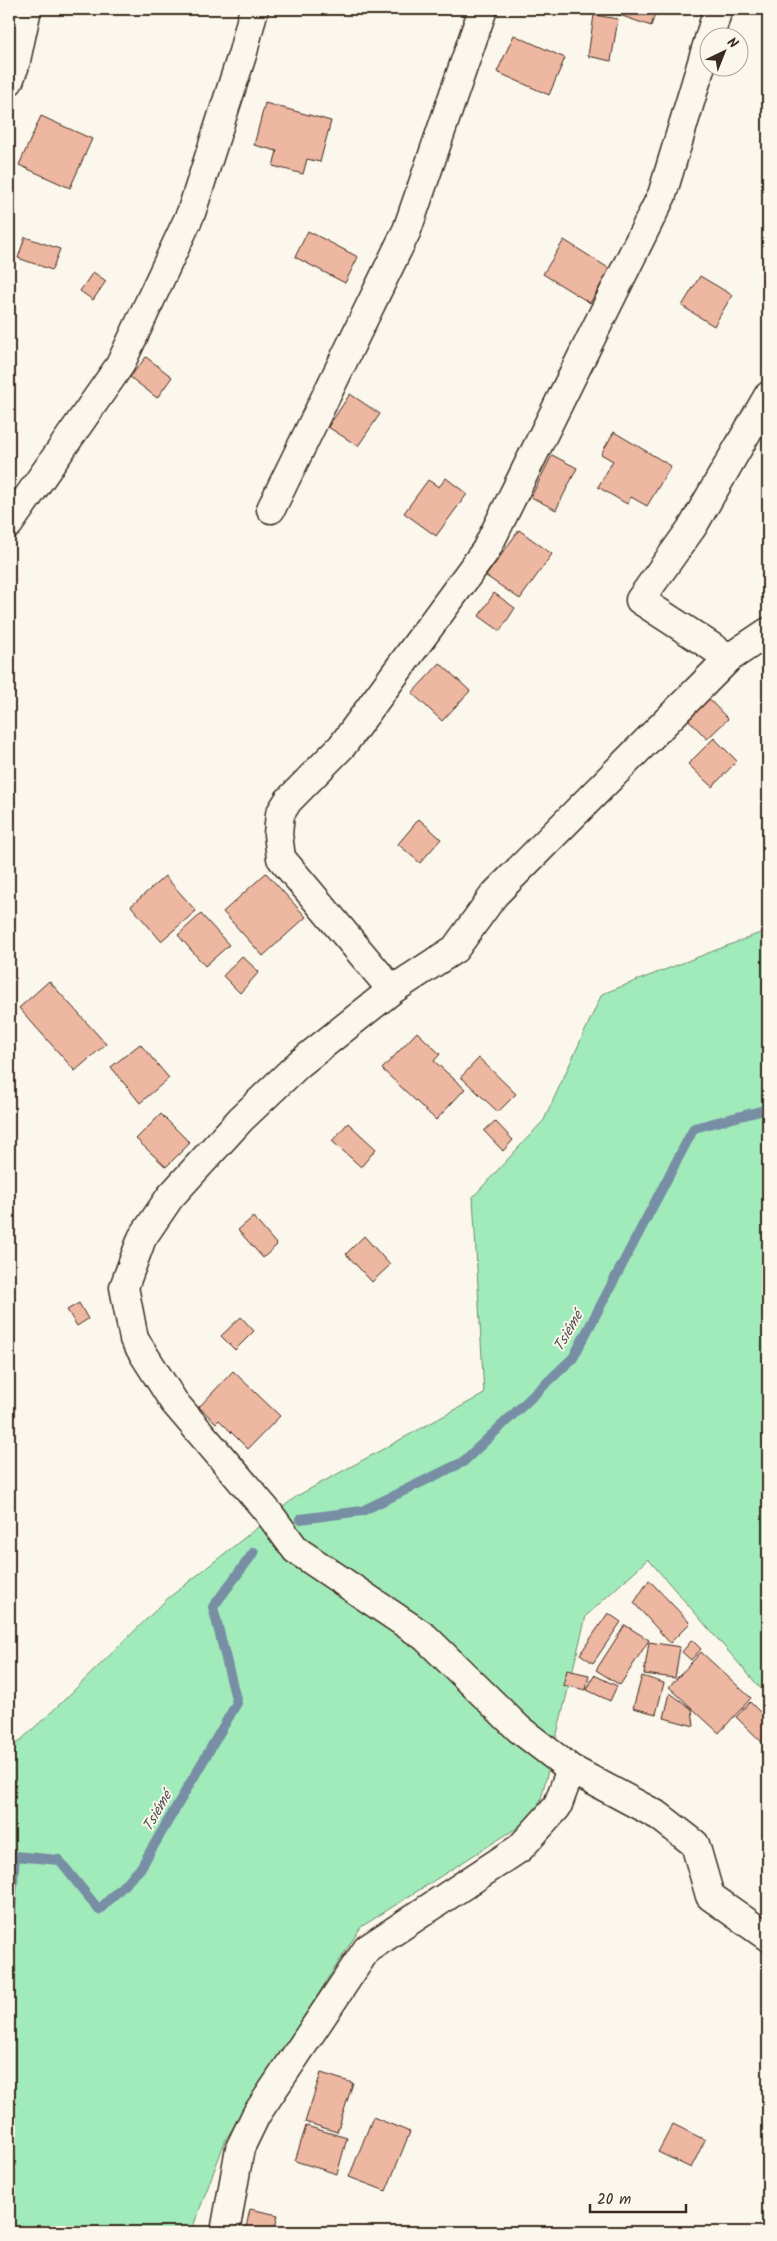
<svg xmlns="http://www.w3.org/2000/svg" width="777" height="2241" font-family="Kalam,sans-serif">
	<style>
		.green { fill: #a1ebba; stroke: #6e8a6c }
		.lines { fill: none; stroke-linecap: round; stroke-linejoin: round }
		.stream { stroke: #788ea4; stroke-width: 10 }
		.building { fill: #eeb7a2; stroke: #3b2a1e }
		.minor-casing { stroke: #3b2a1e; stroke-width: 31 }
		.minor { stroke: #fbf7ec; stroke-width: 28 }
		.labels { text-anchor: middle; stroke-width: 4; stroke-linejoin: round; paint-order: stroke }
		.water-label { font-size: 15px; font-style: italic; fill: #545456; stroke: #fbf7ec }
	</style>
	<rect width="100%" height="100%" fill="#fbf7ec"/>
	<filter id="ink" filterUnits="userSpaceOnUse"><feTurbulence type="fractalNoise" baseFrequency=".02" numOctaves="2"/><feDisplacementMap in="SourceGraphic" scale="10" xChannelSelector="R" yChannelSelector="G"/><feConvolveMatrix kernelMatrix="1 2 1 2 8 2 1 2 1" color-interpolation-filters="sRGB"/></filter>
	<g filter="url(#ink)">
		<path class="green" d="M768,930v767l-120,-138 -62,57 -49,199 -176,112 -135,212 -35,93h-182v-481l51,-47 106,-104 131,-104 187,-102 -11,-197 71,-77 58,-126z"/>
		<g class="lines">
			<path class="stream" d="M300,1519l62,-8 101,-49 110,-104 121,-230 74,-19
				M9,1932l6,-76 44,4 40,50 41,-41 97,-166 -24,-96 41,-55"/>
		</g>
		<path class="building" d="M569,9h15l-3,6z
			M602,9h55l-6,17z
			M594,15l24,4 -7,42 -23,-5z
			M514,35l51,23 -16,37 -52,-23z
			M265,103l66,18 -11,41 -13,-3 -4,15 -30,-8 4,-15 -23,-6z
			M41,116l51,23 -22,49 -51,-23z
			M308,231l50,26 -13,26 -50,-26z
			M25,237l35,12 -8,21 -34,-12z
			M564,240l46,29 -20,34 -47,-29z
			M93,272l13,9 -13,19 -13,-9z
			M700,276l32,19 -18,31 -32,-20z
			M146,357l26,20 -15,21 -27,-21z
			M350,394l30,20 -22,32 -30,-19z
			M614,432l57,34 -24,40 -16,-9 -4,7 -29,-17 15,-26 -12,-7z
			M552,455l25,13 -21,42 -25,-13z
			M446,478l21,16 -31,42 -32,-23 24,-33 11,7z
			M519,530l33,24 -32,45 -34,-23z
			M494,593l21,15 -15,23 -21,-15z
			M440,663l30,28 -28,30 -30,-28z
			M705,695l23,24 -21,20 -23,-24z
			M714,738l23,23 -25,26 -24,-23z
			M419,819l22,20 -21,24 -22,-19z
			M266,873l40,44 -43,39 -40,-44z
			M165,876l31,35 -35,30 -30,-35z
			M201,914l28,31 -24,21 -27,-31z
			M242,956l17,16 -19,21 -17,-17z
			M49,981l57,63 -31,27 -56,-63z
			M417,1032l23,22 -6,7 31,28 -29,31 -54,-51z
			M140,1044l29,34 -29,25 -29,-36z
			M479,1058l37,36 -18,18 -37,-35z
			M161,1114l29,29 -24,24 -30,-28z
			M495,1121l18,19 -10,11 -19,-20z
			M348,1123l28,26 -15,18 -29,-26z
			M253,1217l24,28 -14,13 -25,-28z
			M364,1236l26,29 -18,17 -26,-28z
			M79,1303l9,16 -11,7 -10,-16z
			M241,1317l13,14 -19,19 -14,-14z
			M233,1371l47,45 -32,33 -29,-29 -3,3 -17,-16z
			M649,1580l41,43 -20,20 -36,-40z
			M608,1613l13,9 -28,41 -13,-9z
			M625,1625l24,15 -29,45 -24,-15z
			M692,1640l9,9 -10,11 -9,-8z
			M649,1642l31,5 -5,31 -31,-4z
			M701,1652l50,46 -32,35 -50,-46z
			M567,1670l22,5 -3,15 -23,-5z
			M594,1675l23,11 -7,15 -23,-11z
			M642,1676l22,7 -8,31 -23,-6z
			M670,1693l22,16 2,17 -30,-8z
			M750,1702l18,18v28l-32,-31z
			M321,2073l32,10 -16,49 -32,-10z
			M373,2117l37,15 -24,59 -37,-14z
			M673,2124l32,16 -14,28 -33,-16z
			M306,2126l41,12 -10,36 -42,-13z
			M250,2209l28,6 -4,17h-29z"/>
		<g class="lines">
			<g class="minor-casing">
				<path id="minor" d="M9,81l6,-16 12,-56
					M271,509l136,-279 76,-221
					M9,524l111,-159 71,-152 52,-161 11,-43
					M768,632l-39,26 -235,237 -39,54 -63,41 -93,74 -58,55 -71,78 -28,41 -18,49 10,52 40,63 94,110 28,38 129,87 94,92 52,40 88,47 36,28 15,52 58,41
					M729,658l-89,-58 53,-74 75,-130
					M392,990l-111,-132 -3,-24 2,-20 8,-13 54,-55 144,-196 176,-355 56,-186
					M225,2232l15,-84 16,-33 111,-166 153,-101 37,-41 14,-38"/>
			</g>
			<use href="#minor" class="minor"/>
		</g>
	</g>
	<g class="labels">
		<g class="water-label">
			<text transform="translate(568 1331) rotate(-60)" y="5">Tsiémé</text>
			<text transform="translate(157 1811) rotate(-60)" y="5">Tsiémé</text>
		</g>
	</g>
	<rect width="777" height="2241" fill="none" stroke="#fbf7ec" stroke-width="30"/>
	<rect x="15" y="15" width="747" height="2211" fill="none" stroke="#3b2a1e" stroke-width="2" filter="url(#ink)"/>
	<g transform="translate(724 52) rotate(43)"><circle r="24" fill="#fbf7ec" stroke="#aea59a"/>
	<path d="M0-4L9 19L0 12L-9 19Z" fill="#3b2a1e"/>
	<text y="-8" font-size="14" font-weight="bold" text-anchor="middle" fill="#3b2a1e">N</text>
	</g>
	<path d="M590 2204v8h96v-8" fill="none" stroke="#3b2a1e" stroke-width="2.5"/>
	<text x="597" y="2204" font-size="15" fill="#3b2a1e" stroke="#fbf7ec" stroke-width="4" paint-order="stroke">20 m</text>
</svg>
